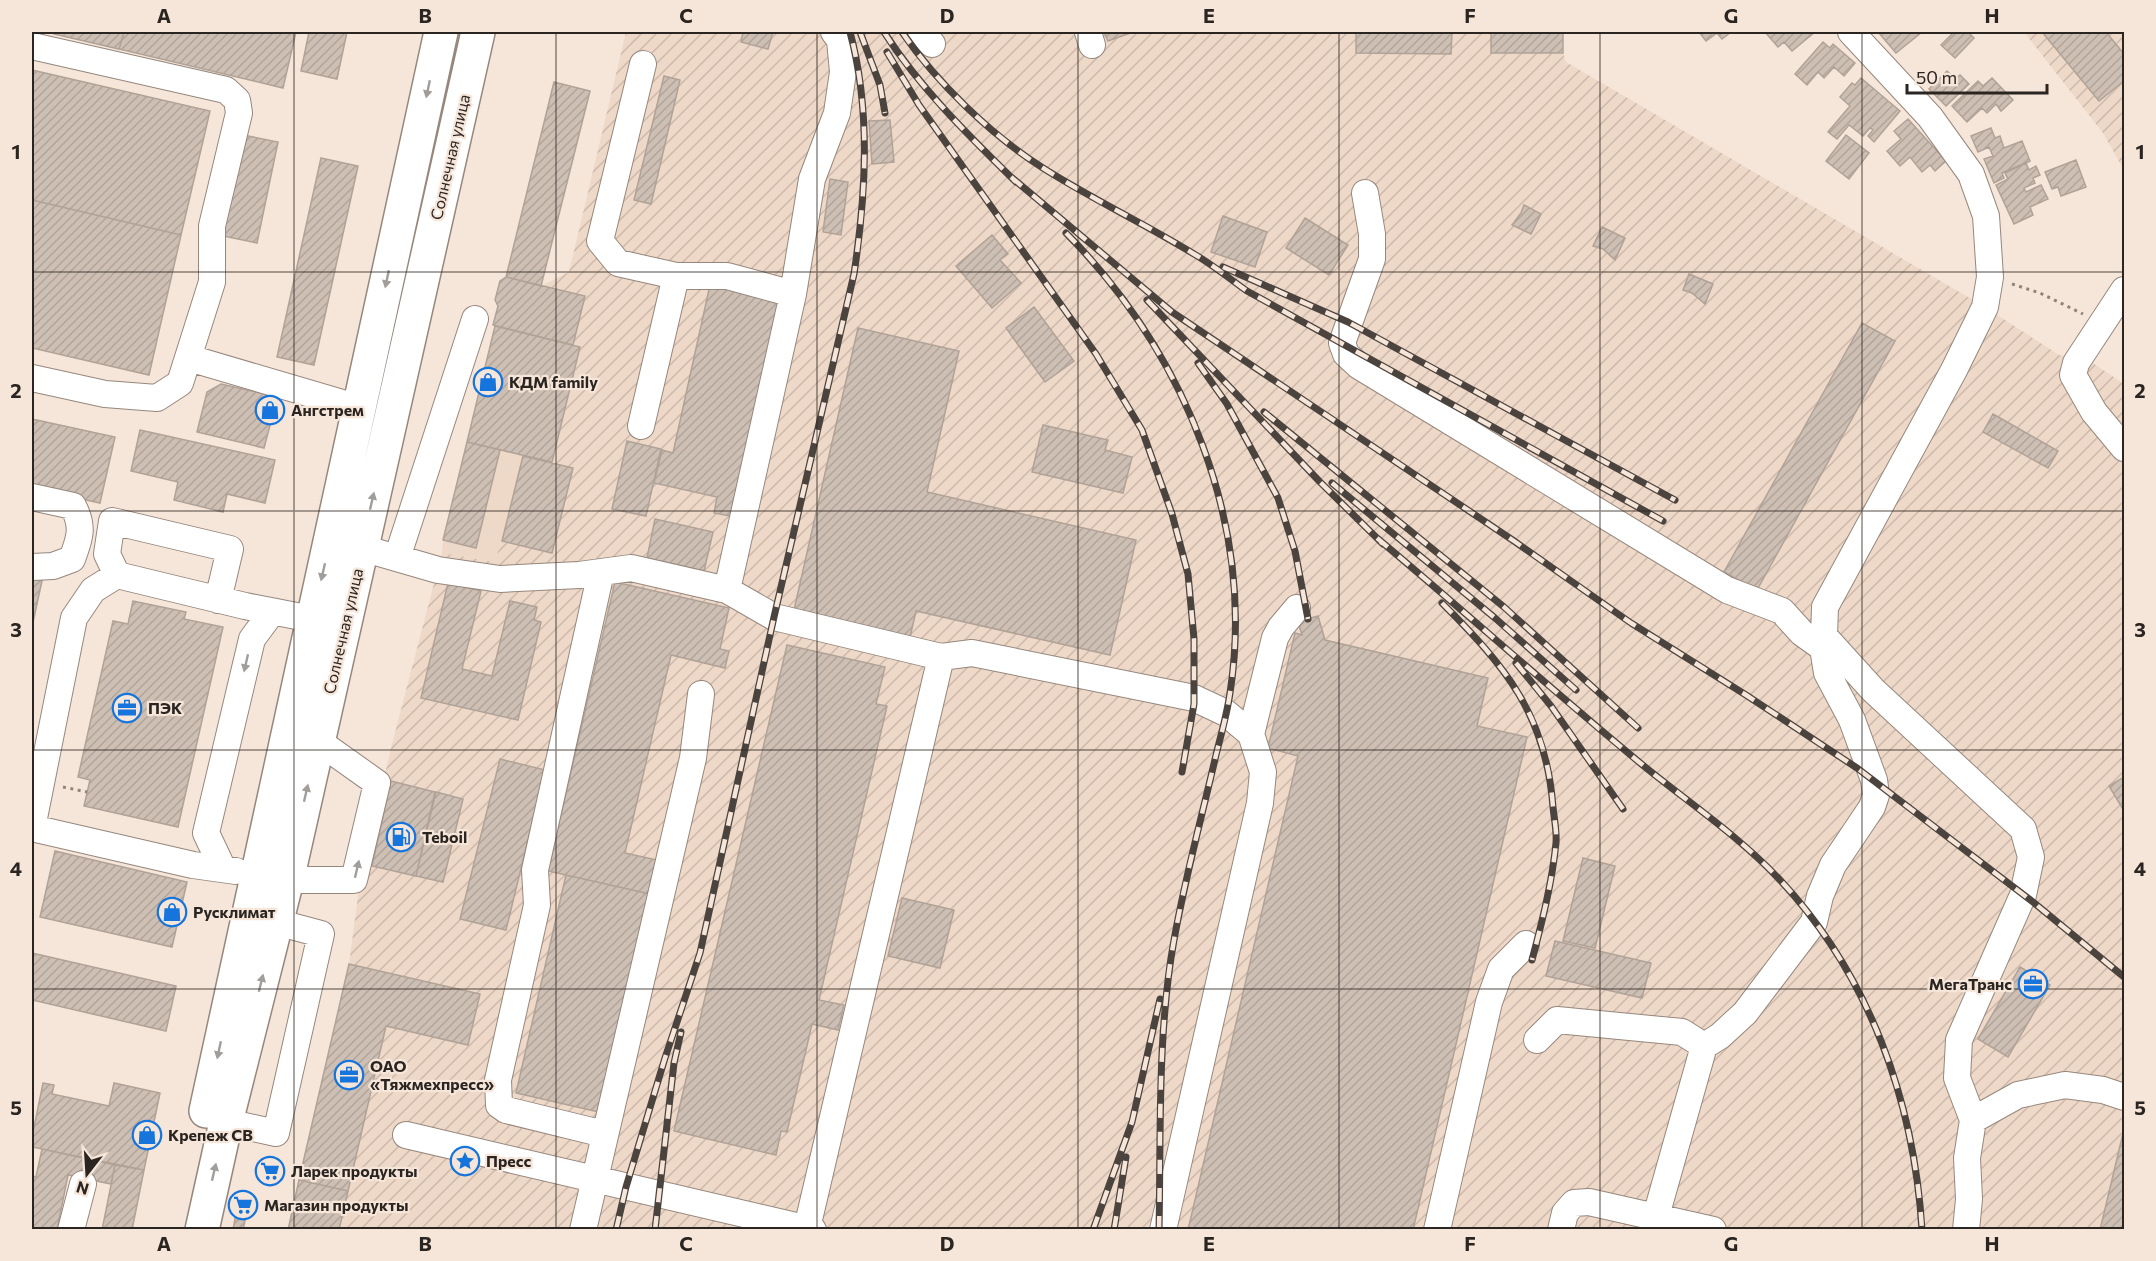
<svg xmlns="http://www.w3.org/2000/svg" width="2156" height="1261" font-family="Commissioner,sans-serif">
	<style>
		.built { fill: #eed8c7 }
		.industrial { fill: url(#industrial-furrows) }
		.building { fill: url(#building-hatch); stroke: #b1a297; stroke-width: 1.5 }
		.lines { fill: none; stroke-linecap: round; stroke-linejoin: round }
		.minor-casing { stroke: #96877d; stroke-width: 28 }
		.major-casing { stroke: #96877d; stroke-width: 36 }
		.path { stroke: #8f847c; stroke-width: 3; stroke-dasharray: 3 4.5; stroke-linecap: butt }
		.minor { stroke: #fff; stroke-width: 26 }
		.major { stroke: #fff; stroke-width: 33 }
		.rail-casing { stroke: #4b433e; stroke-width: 7 }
		.rail { stroke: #f6e6da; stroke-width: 4.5; stroke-dasharray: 14; stroke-linecap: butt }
		.oneway { fill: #a09d9b }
		.grid { fill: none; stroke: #2b2521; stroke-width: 1.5; stroke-opacity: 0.55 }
		.labels { text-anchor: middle; stroke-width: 4.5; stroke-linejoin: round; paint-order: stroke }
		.street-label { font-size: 16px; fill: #2b2521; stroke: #f6e6da }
		.poi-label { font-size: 16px; font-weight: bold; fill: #2b2521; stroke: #f6e6da; text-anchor: start }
		.neatline { fill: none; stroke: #2b2521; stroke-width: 2 }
		.grid-label { font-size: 20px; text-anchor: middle; font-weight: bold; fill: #2b2521 }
	</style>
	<defs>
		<pattern id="industrial-furrows" width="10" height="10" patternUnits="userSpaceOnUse" patternTransform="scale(1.5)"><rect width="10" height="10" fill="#eed8c7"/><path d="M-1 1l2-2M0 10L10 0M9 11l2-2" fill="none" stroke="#ccb9ab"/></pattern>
		<pattern id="building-hatch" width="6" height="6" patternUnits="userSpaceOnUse" patternTransform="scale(1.5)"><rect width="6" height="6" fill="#cebfb4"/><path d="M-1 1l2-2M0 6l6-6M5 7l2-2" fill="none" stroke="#b1a49a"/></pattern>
	</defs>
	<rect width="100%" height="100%" fill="#f6e6da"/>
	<path class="built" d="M467,442l56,14 -21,85 -8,21 -52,-9 1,-13z"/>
	<path class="industrial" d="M626,32h937v21l3,9 419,245 74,48 34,8 31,21v845l-1621,1 -8,-2v2h-207l61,-266 11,-83 32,-137 50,-191 52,9 8,-21 20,-85 -55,-14 28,-116 -2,-1 5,-19 -3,-6 5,-19 6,-4 35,9 28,-14z
		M2024,32h100v138l-21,-37z"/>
	<path class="building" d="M55,32h69l-5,17 -65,-15z
		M124,32h172l-13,56 -164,-39z
		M309,32h38l-10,47 -36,-8z
		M743,32h30l-5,17 -27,-7z
		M1104,32h29l-25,9z
		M1452,32l-1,22 -95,-1v-20z
		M1491,32h72v21h-72z
		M1699,32h32l-9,7 -5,-6 -11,8z
		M1765,32h50l-23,19 -8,-9 -6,5z
		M1878,32h44l-26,21z
		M1954,32h14l6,6 -19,20 -14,-13z
		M2042,32h64l18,22v27l-25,20z
		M1823,42l7,6 3,-4 22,19 -11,13 -10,-9 -10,11 -6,-6 -11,13 -12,-11z
		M32,70l178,41 -29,124 -149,-35z
		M1947,71l8,8 5,-4 9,9 -23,22 -17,-17z
		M664,76l16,4 -29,124 -17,-4z
		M1861,78l39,33 -26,31 -6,-6 5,-6 -3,-2 -7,8 -14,-11 -12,14 -9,-7 22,-26 -10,-9 12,-14 3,2z
		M1992,78l21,22 -12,11 -5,-7 -9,9 -5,-5 -15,14 -15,-16 26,-25 5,5z
		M554,82l36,9 -49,195 -35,-9z
		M1908,119l38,42 -11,10 -5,-6 -8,7 -12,-15 -10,9 -13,-15 14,-12 -7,-8z
		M890,120l4,42 -22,2 -3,-43z
		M1991,128l4,10 5,-2 4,12 18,-7 8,20 -28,12 2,5 -10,5 -10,-24 9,-3 -4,-9 -11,5 -7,-16z
		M243,135l35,7 -21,101 -34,-7z
		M1846,135l23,18 -20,26 -23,-18z
		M321,158l37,8 -44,199 -37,-8z
		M2076,160l10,27 -25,9 -3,-9 -6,2 -7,-17z
		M2026,163l3,7 7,-4 4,9 -7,3 2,5 -11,5 2,4 15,-7 7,14 -18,8 3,8 -19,9 -18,-39 12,-6 -3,-6z
		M830,179l18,3 -7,53 -18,-3z
		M32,200l149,35 -32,140 -117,-27z
		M1524,205l17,9 -10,20 -19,-9 9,-12z
		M1223,216l44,16 -12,35 -44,-15z
		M1305,218l43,27 -19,30 -43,-27z
		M1602,227l23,11 -10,22 -12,-11 -10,-3z
		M992,235l16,19 -8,6 21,23 -29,25 -36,-42z
		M1689,274l24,10 -8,20 -13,-11 -9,-3z
		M506,277l79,19 -12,49 -80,-20 5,-19 -3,-6 5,-19z
		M710,285l73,16 -48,216 -21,-4 3,-16 -63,-14 8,-33 11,3z
		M1034,307l40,54 -29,21 -39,-54z
		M1862,323l33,18 -138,249 -33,-18z
		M495,326l85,21 -28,115 -85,-20z
		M858,328l101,23 -32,141 209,48 -26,115 -194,-44 -6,26 -116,-27z
		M221,384l44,10 9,16 -10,38 -67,-16 10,-40z
		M1993,414l65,37 -10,17 -65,-36z
		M32,419l83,18 -15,66 -68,-15z
		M1043,425l65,15 -3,10 27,7 -9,36 -91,-21z
		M140,430l135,30 -10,43 -38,-9 -4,18 -49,-12 4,-18 -47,-11z
		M627,441l34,8 -15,67 -34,-7z
		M467,442l33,8 -24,98 -33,-8z
		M523,456l50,12 -21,85 -50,-12z
		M655,519l58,13 -9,39 -57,-13z
		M32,574l11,2 -11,51z
		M615,582l114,26 -9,41 9,2 -4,17 -54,-13 -46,198 32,7 -7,34 -102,-23z
		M448,583l33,8 -19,78 30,7 18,-75 27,6 -3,13 7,2 -23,98 -97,-22z
		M133,601l53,11 -2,7 39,8 -45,200 -94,-21 6,-26 -12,-3 35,-156 15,3z
		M1318,616l7,24 163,38 -11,48 50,11 -114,493h-225l110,-474 -30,-8 27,-115 7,2 -4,-13z
		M787,645l98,22 -9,37 11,2 -68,294 25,5 -6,25 -26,-6 -25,108 -6,-1 -5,24 -102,-24z
		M500,759l45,11 -39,160 -46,-11z
		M2124,777v34l-15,-25z
		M391,781l44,11 -19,84 -44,-10z
		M436,792l27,7 -20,83 -27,-6z
		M55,851l132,31 -15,65 -132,-30z
		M1583,858l32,8 -20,82 -32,-7z
		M566,875l84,19 -51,218 -83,-19z
		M902,898l52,12 -14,58 -52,-12z
		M1555,941l96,22 -9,35 -96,-22z
		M32,953l144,33 -10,45 -134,-31z
		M349,964l131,30 -12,51 -82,-19 -38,165 -49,-11z
		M2020,967l30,18 -42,72 -30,-18z
		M43,1083l11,2 -2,9 57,12 5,-23 46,10 -16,77 -112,-23v-10z
		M2124,1129v101h-24z
		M42,1149l73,16 -4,19 -43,-9 -11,55h-25v-54l4,1z
		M115,1165l29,5 -12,60h-30z
		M261,1166l17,3 -2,8 -18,-3z
		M299,1180l49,11 -9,39h-51z
		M239,1195l11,3 -7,32h-10z"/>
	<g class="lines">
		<g class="minor-casing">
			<path id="minor" d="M921,32l11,12
				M1088,32l4,13
				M1851,32l79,85 41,57 15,42 4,61 -5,30 -31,63 -129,237 -1,29 49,54 150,139 8,28 -8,38 -64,145 -2,38 16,42
				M32,46l194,44 11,10 2,13 -27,113v56l-32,101 -23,15 -52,-4 -73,-16
				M643,64l-43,177 18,22 58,13h51l66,18
				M1365,193l7,41v25l-30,84 4,11 13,12 368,224 55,21 20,22 21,15
				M2124,290l-48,73 -3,12 21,37 30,36
				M189,358l170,50
				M641,426l35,-150
				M32,497l41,9c11,21 7,32 -1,53l-19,7 -21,1
				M362,548l76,22 62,9 79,-4 52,-7 96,22 47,27 167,40 31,-4 222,45 32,15 25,21 12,38 -3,31 -97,427
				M397,558l78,-239
				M601,572l-66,298 2,35 -39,175 1,25 7,5 98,24
				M117,575l-10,-21 5,-33 118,28 -12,51
				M727,590l66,-296 19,-115 25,-66 6,-41 -3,-32 -6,-8
				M1251,734l24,-96 6,-11 16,-19
				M32,828l42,-210 19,-28 24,-15 128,31 67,13
				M32,828l161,37 43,6
				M223,869l-17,-36 46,-194 20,-27
				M287,880h67l23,-97 -59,-42
				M1537,1040l20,-20 125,12 22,14
				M226,1122l50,11 45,-199 -45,-12
				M406,1135l407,95
				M1656,1216l48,-170 16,-10 25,-23 69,-91 6,-26 13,-31 39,-58 4,-12 -2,-15 -22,-60 -25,-47 -4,-25 1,-12
				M807,1228l134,-571
				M71,1230l12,-46
				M583,1230l110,-472 8,-64
				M1437,1230l52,-228 12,-33 25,-25
				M1561,1230l4,-17 9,-10 15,-1 124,28
				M1966,1230l3,-31 -2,-41 6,-38 45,-25 47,-10 38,5 21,7"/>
		</g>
		<g class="major-casing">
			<path id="major" d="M206,1111l235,-1079
				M202,1230l24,-108 61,-242 191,-848"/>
		</g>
		<path class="path" d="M2012,284l28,9 43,21
			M63,787l24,5"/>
		<use href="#minor" class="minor"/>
		<use href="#major" class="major"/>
		<g class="rail-casing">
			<path id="rail" d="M860,32l20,53 5,28
				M884,32c36,56 84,103 132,150
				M902,32c35,51 89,103 141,136 49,31 102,56 151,86 19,11 36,25 53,37l416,230
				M887,52l32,53 177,249 46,76 30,84 16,60 6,65v65l-12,68
				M1011,177l161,135 342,229 117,82 115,72 111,73 176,134 91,75
				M1066,233c119,120 190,292 164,460 -3,21 -9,42 -14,62 -14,61 -31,123 -42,185 -17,94 -13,195 -15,290
				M1223,267l125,55 327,178
				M1147,300l173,182 63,62
				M1198,363l29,41 51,94 17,53 13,68
				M1264,412l240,195 134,121
				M1332,483l163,135 81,72
				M1377,538c88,74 174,151 262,224 47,39 99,73 141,118 89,95 134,220 142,350
				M1442,603c63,63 104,111 111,204 1,11 4,24 3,36 -4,40 -14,79 -24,117
				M1516,663l35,43 72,103
				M616,1230l10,-43 39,-129 35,-105 74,-336 80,-343c12,-80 17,-164 -4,-242
				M655,1230l19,-167 7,-31
				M1093,1230l39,-108 28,-123
				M1114,1230l12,-73"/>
		</g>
		<use href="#rail" class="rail"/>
	</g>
	<defs><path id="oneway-solid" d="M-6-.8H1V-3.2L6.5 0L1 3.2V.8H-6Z" transform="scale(1.5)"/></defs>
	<g class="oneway">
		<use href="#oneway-solid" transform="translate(428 89) rotate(102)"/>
		<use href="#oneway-solid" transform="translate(387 279) rotate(102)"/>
		<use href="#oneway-solid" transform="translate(372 501) rotate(-77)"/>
		<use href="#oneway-solid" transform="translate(323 572) rotate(103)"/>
		<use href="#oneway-solid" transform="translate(246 663) rotate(103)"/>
		<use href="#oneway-solid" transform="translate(306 793) rotate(-77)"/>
		<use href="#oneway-solid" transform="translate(357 869) rotate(-77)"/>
		<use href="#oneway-solid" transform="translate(261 983) rotate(-76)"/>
		<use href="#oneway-solid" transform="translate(219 1050) rotate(102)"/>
		<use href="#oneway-solid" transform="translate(214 1172) rotate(-77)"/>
	</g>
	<path class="grid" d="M294,32v1198M556,32v1198M817,32v1198M1078,32v1198M1339,32v1198M1600,32v1198M1862,32v1198M32,272h2092M32,511h2092M32,750h2092M32,989h2092"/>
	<defs>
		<g id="shop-ring" transform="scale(1.5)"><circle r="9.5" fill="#f6e6da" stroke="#1674dd" stroke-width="1.5"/><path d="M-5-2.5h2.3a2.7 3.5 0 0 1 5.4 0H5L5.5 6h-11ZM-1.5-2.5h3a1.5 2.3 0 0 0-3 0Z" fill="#1674dd"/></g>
		<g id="office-ring" transform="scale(1.5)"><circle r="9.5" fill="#f6e6da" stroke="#1674dd" stroke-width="1.5"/><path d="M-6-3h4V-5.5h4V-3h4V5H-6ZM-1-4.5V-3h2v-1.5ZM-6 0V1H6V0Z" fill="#1674dd"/></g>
		<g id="fuel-ring" transform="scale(1.5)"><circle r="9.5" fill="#f6e6da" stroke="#1674dd" stroke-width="1.5"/><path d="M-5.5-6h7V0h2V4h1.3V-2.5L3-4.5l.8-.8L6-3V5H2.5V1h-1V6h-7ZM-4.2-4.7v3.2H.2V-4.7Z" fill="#1674dd"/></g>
		<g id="sight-ring" transform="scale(1.5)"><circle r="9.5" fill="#f6e6da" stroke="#1674dd" stroke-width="1.5"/><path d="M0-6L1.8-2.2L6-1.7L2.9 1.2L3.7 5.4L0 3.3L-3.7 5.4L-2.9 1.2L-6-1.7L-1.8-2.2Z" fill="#1674dd"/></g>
		<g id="supermarket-ring" transform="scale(1.5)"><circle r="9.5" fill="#f6e6da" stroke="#1674dd" stroke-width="1.5"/><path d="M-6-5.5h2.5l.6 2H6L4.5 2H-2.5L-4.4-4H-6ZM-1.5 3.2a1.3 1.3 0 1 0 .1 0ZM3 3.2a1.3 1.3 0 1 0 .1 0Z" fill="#1674dd"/></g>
	</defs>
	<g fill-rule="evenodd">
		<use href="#shop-ring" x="488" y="382"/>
		<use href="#shop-ring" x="270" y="410"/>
		<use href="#office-ring" x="127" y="708"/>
		<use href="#fuel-ring" x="401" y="837"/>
		<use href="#shop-ring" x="172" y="912"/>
		<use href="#office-ring" x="2033" y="984"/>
		<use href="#office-ring" x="349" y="1075"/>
		<use href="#shop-ring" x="147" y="1135"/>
		<use href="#sight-ring" x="465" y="1161"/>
		<use href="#supermarket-ring" x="270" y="1171"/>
		<use href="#supermarket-ring" x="243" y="1205"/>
	</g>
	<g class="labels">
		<g class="street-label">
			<text transform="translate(450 157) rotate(-77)" y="6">Солнечная улица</text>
			<text transform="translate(343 631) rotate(-77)" y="6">Солнечная улица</text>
		</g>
		<g class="poi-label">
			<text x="509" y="388">КДМ family</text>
			<text x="291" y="416">Ангстрем</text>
			<text x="148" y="714">ПЭК</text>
			<text x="422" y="843">Teboil</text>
			<text x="193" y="918">Русклимат</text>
			<text x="2012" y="990" text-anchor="end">МегаТранс</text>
			<text x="370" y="1072">ОАО<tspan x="370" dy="18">«Тяжмехпресс»</tspan></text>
			<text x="168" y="1141">Крепеж СВ</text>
			<text x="486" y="1167">Пресс</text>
			<text x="291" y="1177">Ларек продукты</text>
			<text x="264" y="1211">Магазин продукты</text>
		</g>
	</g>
	<rect width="2156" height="1261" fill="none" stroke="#f6e6da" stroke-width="66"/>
	<g transform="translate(87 1174) rotate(197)" stroke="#f6e6da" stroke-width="4.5" paint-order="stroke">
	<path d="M0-4.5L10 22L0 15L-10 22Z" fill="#2b2521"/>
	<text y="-9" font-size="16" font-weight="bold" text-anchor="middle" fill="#2b2521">N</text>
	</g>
	<path d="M1907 84v9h140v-9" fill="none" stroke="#2b2521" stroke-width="3"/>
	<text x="1916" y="84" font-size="18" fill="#2b2521" stroke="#f6e6da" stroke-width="4.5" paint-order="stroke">50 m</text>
	<rect x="33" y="33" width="2090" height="1195" class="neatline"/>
	<g class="grid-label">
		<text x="164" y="23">A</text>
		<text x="425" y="23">B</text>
		<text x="686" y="23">C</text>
		<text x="947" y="23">D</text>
		<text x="1209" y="23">E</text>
		<text x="1470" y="23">F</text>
		<text x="1731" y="23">G</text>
		<text x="1992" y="23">H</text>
		<text x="16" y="159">1</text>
		<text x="2140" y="159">1</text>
		<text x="16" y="398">2</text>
		<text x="2140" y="398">2</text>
		<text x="16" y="637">3</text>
		<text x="2140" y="637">3</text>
		<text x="16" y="876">4</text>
		<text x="2140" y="876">4</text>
		<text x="16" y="1115">5</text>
		<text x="2140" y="1115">5</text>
		<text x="164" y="1251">A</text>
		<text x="425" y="1251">B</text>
		<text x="686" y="1251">C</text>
		<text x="947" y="1251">D</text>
		<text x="1209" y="1251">E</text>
		<text x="1470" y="1251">F</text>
		<text x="1731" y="1251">G</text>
		<text x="1992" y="1251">H</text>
	</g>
</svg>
